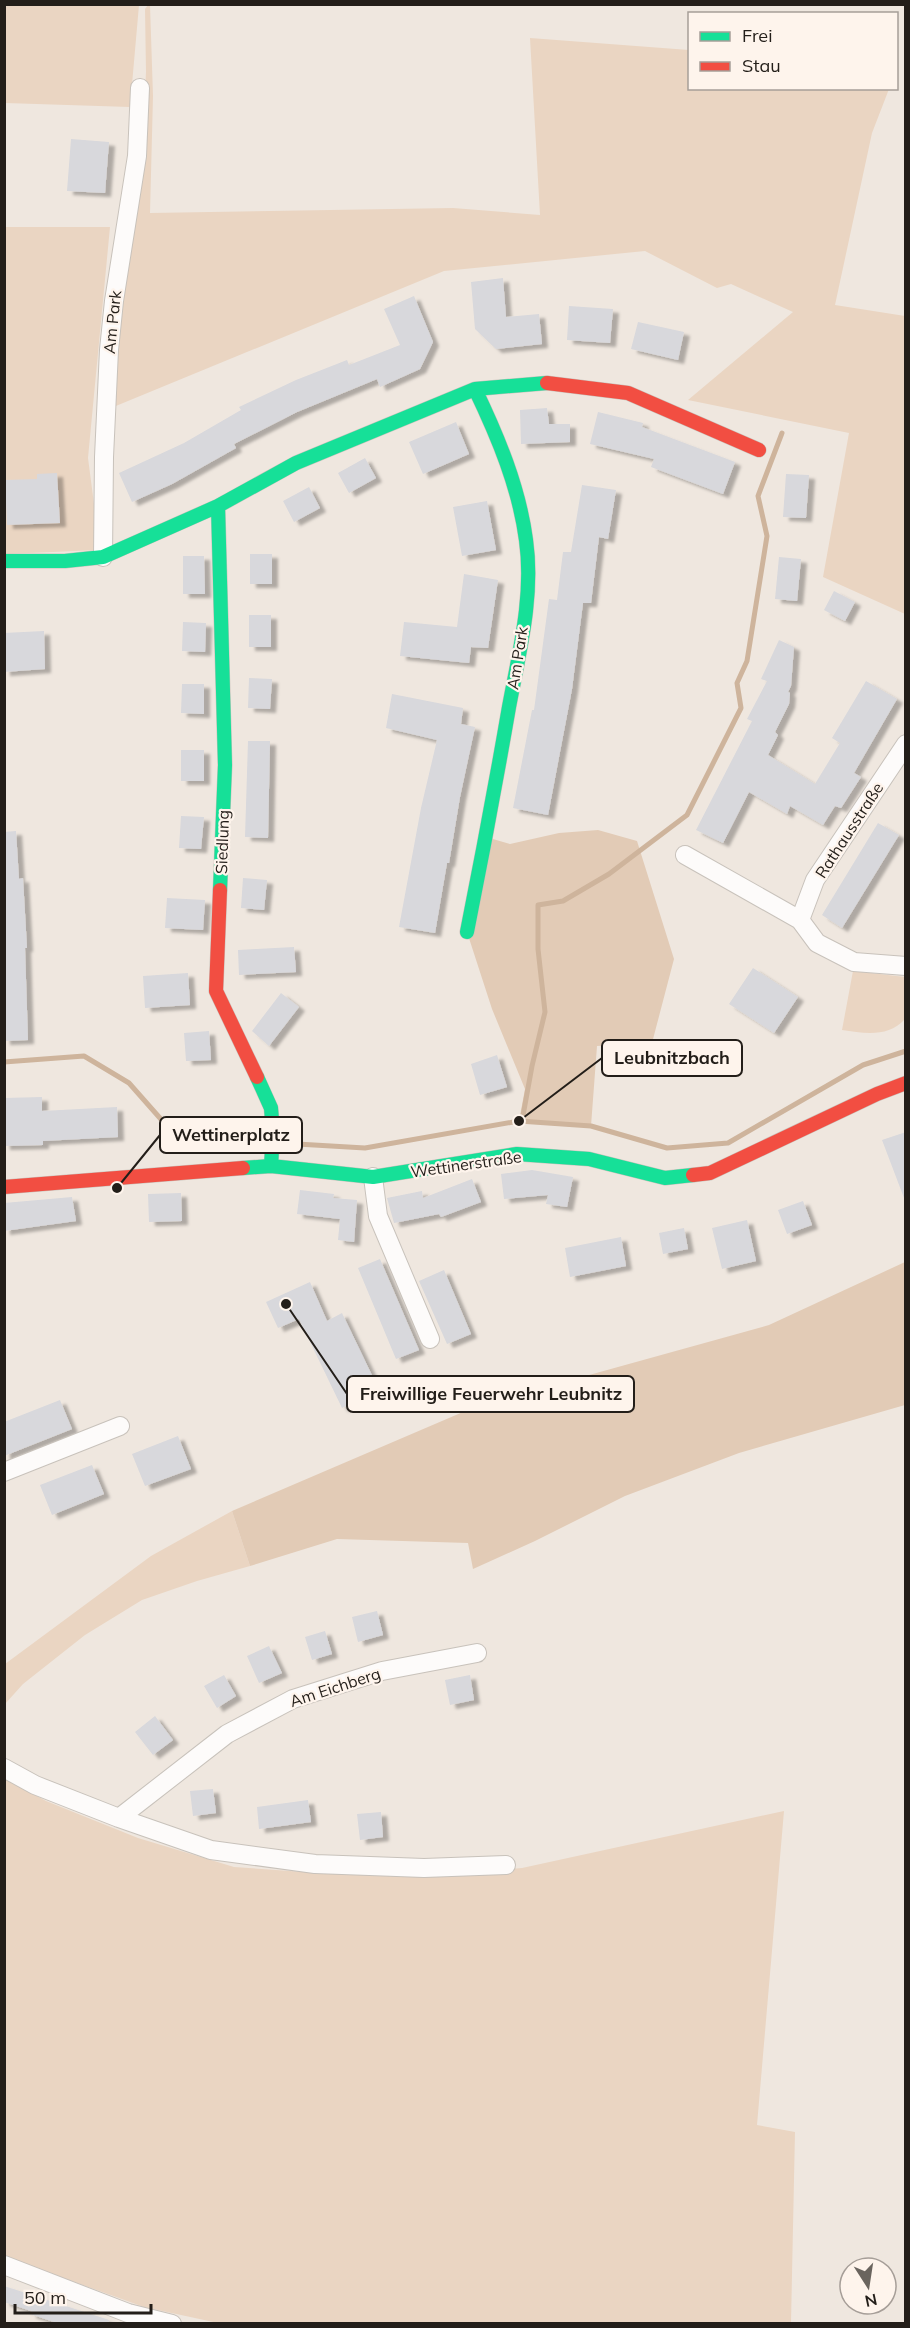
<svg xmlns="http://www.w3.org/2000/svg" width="910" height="2328" font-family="Mulish,sans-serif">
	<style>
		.green { fill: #ead5c2 }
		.forest { fill: #e2cbb6 }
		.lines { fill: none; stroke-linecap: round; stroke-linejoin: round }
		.stream { stroke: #ceb49c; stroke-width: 5 }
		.building { fill: #d8d8dc; filter: url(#shadow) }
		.street-casing { stroke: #c8c2bb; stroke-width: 20 }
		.fast-casing { stroke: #c8c2bb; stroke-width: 15 }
		.jam-casing { stroke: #c8c2bb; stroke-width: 15 }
		.street { stroke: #fdfbfa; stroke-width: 18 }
		.fast { stroke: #16e098; stroke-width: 14 }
		.jam { stroke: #f24e42; stroke-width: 14 }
		.labels { text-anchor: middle; stroke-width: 4.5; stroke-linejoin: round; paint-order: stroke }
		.street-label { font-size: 16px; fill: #231e19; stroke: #fef4ec }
		.leader { fill: none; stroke: #231e19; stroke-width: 2 }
		.callout-dot { fill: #231e19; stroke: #fef4ec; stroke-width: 2 }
		.callout { fill: #fef4ec; stroke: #231e19; stroke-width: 2 }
		.callout-label { font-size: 18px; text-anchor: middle; font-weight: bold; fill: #231e19 }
	</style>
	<defs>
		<filter id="shadow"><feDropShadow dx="6" dy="4" stdDeviation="1.5" flood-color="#0004"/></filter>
	</defs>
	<rect width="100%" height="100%" fill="#efe7df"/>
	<path class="green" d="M5,5h134l-9,102 -125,-4z
		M148,5h2l3,91 -3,117 303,-5 87,7 -10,-177 159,12 1,38 199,1 -17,44 -37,172 70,11v298l-82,-37 26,-144 -161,-33 105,-88 -62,-28 -14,4 -72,-37 -201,20 -333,137 2,-37 30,-235 3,-64 -1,-63z
		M5,227h105l-22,231 12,92 -95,4z
		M853,971l52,6v42c-17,19 -41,14 -63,11z
		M232,1511l18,55 -53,15 -55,19 -57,35 -62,49 -18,20v-40l146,-108z
		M4,1778l42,23 92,37 96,29 99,7 142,-2 47,-4 262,-57 -27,314 38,7 -4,191h-573l-74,-16 -139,-50z"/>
	<path class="forest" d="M598,830l39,11 37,118 -22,84 -55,3 -6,80 -72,-5 6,-32 -33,-80 -25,-77 19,-95 24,7 49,-11z
		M905,1262v143l-166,48 -114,43 -90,45 -62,28 -5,-26 -131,-4 -87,27 -18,-55 245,-105 292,-81z"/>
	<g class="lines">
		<path class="stream" d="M4,1062l80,-6 45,27 45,51 90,7
			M522,1121l10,-55 13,-54 -7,-63v-44l25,-4 46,-27 78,-59 54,-107 -4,-25 10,-22 20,-125 -9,-40 24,-63
			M280,1143l85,5 154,-27 72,5 76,22 61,-5 135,-78 43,-14"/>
	</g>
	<path class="building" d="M71,139l38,3 -4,51 -38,-2z
		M503,278l3,39 33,-3 3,30 -46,5 -21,-20 -4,-47z
		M414,296l19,46 -13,27 -40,18 -3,-8 -80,33 -63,32 2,4 -64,36 -40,18 -13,-29 65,-30 57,-33 -2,-3 57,-27 51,-20 2,5 51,-20 -16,-36z
		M569,306l44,3 -3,34 -43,-3z
		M638,322l46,10 -6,28 -47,-11z
		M547,408l2,16h21v18l-49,2 -1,-34z
		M598,412l45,11 -1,4 93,35 -12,32 -72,-27 3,-8 -64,-15z
		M456,422l13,32 -46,20 -14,-32z
		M365,458l11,20 -27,15 -11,-20z
		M57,473l3,50 -53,2 -2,-45 32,-1v-5z
		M786,474l23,1 -3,43 -23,-1z
		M582,485l34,5 -8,49 -9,-2 -8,66h-8l-11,86 -24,126 -35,-7 19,-98h2l15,-111 8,1 6,-48h8z
		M309,487l11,21 -26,14 -11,-21z
		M487,501l9,49 -34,6 -9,-49z
		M250,554h22v30h-22z
		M183,556h21l1,38h-22z
		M779,557l22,2 -4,42 -22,-2z
		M464,574l34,6 -10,68 -17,-1 -2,16 -69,-7 4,-34 53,5z
		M834,591l21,11 -10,19 -21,-11z
		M249,615h22v32h-22z
		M183,622l23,1 -1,29 -23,-1z
		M44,631l1,38 -41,3v-39z
		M779,640l15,7 -3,39 -3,6 2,1 -1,11 -14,28 3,3 -10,20 47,29 25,-41 -8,-5 34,-57 31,18 -43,74 7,4 -20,31 -6,-2 -12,19 -33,-19 -3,8 -38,-22 -26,51 -27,-13 56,-109 -5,-2 20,-38 -6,-2z
		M249,678l23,1 -2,30 -22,-1z
		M182,684h22v30l-23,-1z
		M392,694l71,14 -2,16 14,3 -15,70 -11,66h-2l-12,70 -36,-6 22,-119 16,-68 -51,-12z
		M248,741h22l-2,97 -23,-1z
		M181,750h23v31h-23z
		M181,816l23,1 -3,32 -22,-1z
		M878,823l21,12 -57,93 -20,-13z
		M16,831l3,48 4,-1 4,70h-2l3,92 -24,1v-209z
		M243,878l24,2 -3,30 -23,-2z
		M167,898l38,2 -2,30 -38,-2z
		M294,947l2,25 -57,3 -1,-25z
		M753,968l45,29 -24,36 -45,-29z
		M188,973l2,32 -45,3 -2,-32z
		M281,993l18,14 -30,39 -17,-15z
		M209,1031l2,29 -25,1 -2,-28z
		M497,1055l10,32 -27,8 -9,-31z
		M42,1097v14l75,-4 1,30 -75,4v4l-39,1v-48z
		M906,1132v66h-2l-22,-58z
		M532,1170l41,7 -6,30 -21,-3 2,-9 -44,4 -3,-25z
		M472,1179l9,23 -40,15 -2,-3 -45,9 -7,-25 35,-7 1,7z
		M300,1190l34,4 -1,4 24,2 -3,42 -16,-2 2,-21 -43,-5z
		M181,1193l1,28 -33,1 -1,-28z
		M72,1197l4,24 -72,10v-28z
		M803,1201l9,24 -25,9 -9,-24z
		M747,1220l9,41 -34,8 -10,-41z
		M684,1228l4,21 -25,5 -4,-21z
		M621,1237l5,29 -56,11 -5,-29z
		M380,1259l39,91 -23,9 -38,-91z
		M444,1270l27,64 -24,10 -28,-63z
		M310,1282l17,39 15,-8 37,77 -37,18 -43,-89 -21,9 -12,-26z
		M60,1400l12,29 -68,27v-34z
		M178,1436l13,33 -46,17 -13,-32z
		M92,1465l12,29 -52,21 -12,-30z
		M377,1611l6,24 -25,7 -6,-25z
		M325,1631l7,23 -20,6 -7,-23z
		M269,1646l13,27 -23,10 -12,-27z
		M224,1675l12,21 -19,12 -13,-22z
		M470,1675l4,25 -24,5 -5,-25z
		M155,1716l18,24 -20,15 -18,-23z
		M213,1789l3,24 -23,3 -3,-25z
		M308,1800l3,22 -52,7 -2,-22z
		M381,1812l2,25 -23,3 -3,-26z
		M4,2286l105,34 -1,4h-48l-30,-10 1,-3 -27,-9z"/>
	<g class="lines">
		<g class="street-casing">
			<path id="street" d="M103,557l1,-100 5,-107 5,-49 23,-145 3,-68
				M906,744l-91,136 -15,40 17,23 37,19 52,4
				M685,855l115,65
				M373,1177l5,39 52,123
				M4,1472l116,-46
				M4,1768l31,17 84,33 92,32 104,14 109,4 82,-3
				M119,1818l108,-84 66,-35 89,-28 95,-18
				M4,2265l124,48 44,11"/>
		</g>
		<g class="fast-casing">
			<path id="fast" d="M218,506l7,259 -5,125
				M4,561h61l38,-4 115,-51 78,-43 179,-74 72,-6
				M467,932c15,-75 29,-150 42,-225 10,-54 25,-111 17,-167 -7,-53 -28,-103 -51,-151
				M257,1077l14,31 2,24 -2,34
				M243,1168l28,-2 102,11 144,-23 72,5 76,19 28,-3"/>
		</g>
		<g class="jam-casing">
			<path id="jam" d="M547,383l81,10 131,57
				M220,890l-4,101 41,86
				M693,1175l17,-2 167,-79 29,-11
				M4,1187l239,-19"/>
		</g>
		<use href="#street" class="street"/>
		<use href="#fast" class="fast"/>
		<use href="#jam" class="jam"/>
	</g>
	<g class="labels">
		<g class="street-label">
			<text transform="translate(112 322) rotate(-84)" y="6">Am Park</text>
			<text transform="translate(517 658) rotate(-81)" y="6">Am Park</text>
			<text transform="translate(849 830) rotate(-57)" y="6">Rathausstraße</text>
			<text transform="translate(222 842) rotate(-88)" y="6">Siedlung</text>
			<text transform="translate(466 1164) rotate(-8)" y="6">Wettinerstraße</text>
			<text transform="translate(335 1687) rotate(-18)" y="6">Am Eichberg</text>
		</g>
	</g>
	<path class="leader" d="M519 1121L602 1058M117 1188L160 1135M286 1304L347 1394"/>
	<g class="callout-dot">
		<circle cx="519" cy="1121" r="6"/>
		<circle cx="117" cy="1188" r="6"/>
		<circle cx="286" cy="1304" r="6"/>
	</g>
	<g class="callout">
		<rect x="602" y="1040" width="140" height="36" rx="6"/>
		<rect x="160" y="1117" width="142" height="36" rx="6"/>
		<rect x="347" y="1376" width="287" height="36" rx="6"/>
	</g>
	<g class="callout-label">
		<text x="672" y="1064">Leubnitzbach</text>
		<text x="231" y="1141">Wettinerplatz</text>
		<text x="491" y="1400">Freiwillige Feuerwehr Leubnitz</text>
	</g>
	<rect width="910" height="2328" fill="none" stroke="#231e19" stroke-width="12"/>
	<rect x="688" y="12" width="210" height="78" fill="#fef4ec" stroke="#a69e98" stroke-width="1.5"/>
	<rect x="700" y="32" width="30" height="9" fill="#16e098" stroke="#a69e98" stroke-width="1.5"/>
	<text x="742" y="42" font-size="18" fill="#231e19">Frei</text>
	<rect x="700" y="62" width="30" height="9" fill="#f24e42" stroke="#a69e98" stroke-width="1.5"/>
	<text x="742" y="72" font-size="18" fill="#231e19">Stau</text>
	<g transform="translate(868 2286) rotate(168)"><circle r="28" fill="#fef4ec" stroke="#a69e98" stroke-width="1.5"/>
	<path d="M0-4.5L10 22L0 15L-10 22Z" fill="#6a645e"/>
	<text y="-9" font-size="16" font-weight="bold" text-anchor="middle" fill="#231e19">N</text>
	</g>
	<path d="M15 2304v9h136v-9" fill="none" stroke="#231e19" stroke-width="3"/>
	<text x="24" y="2304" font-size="18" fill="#231e19" stroke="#fef4ec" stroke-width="4.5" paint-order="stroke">50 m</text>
</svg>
